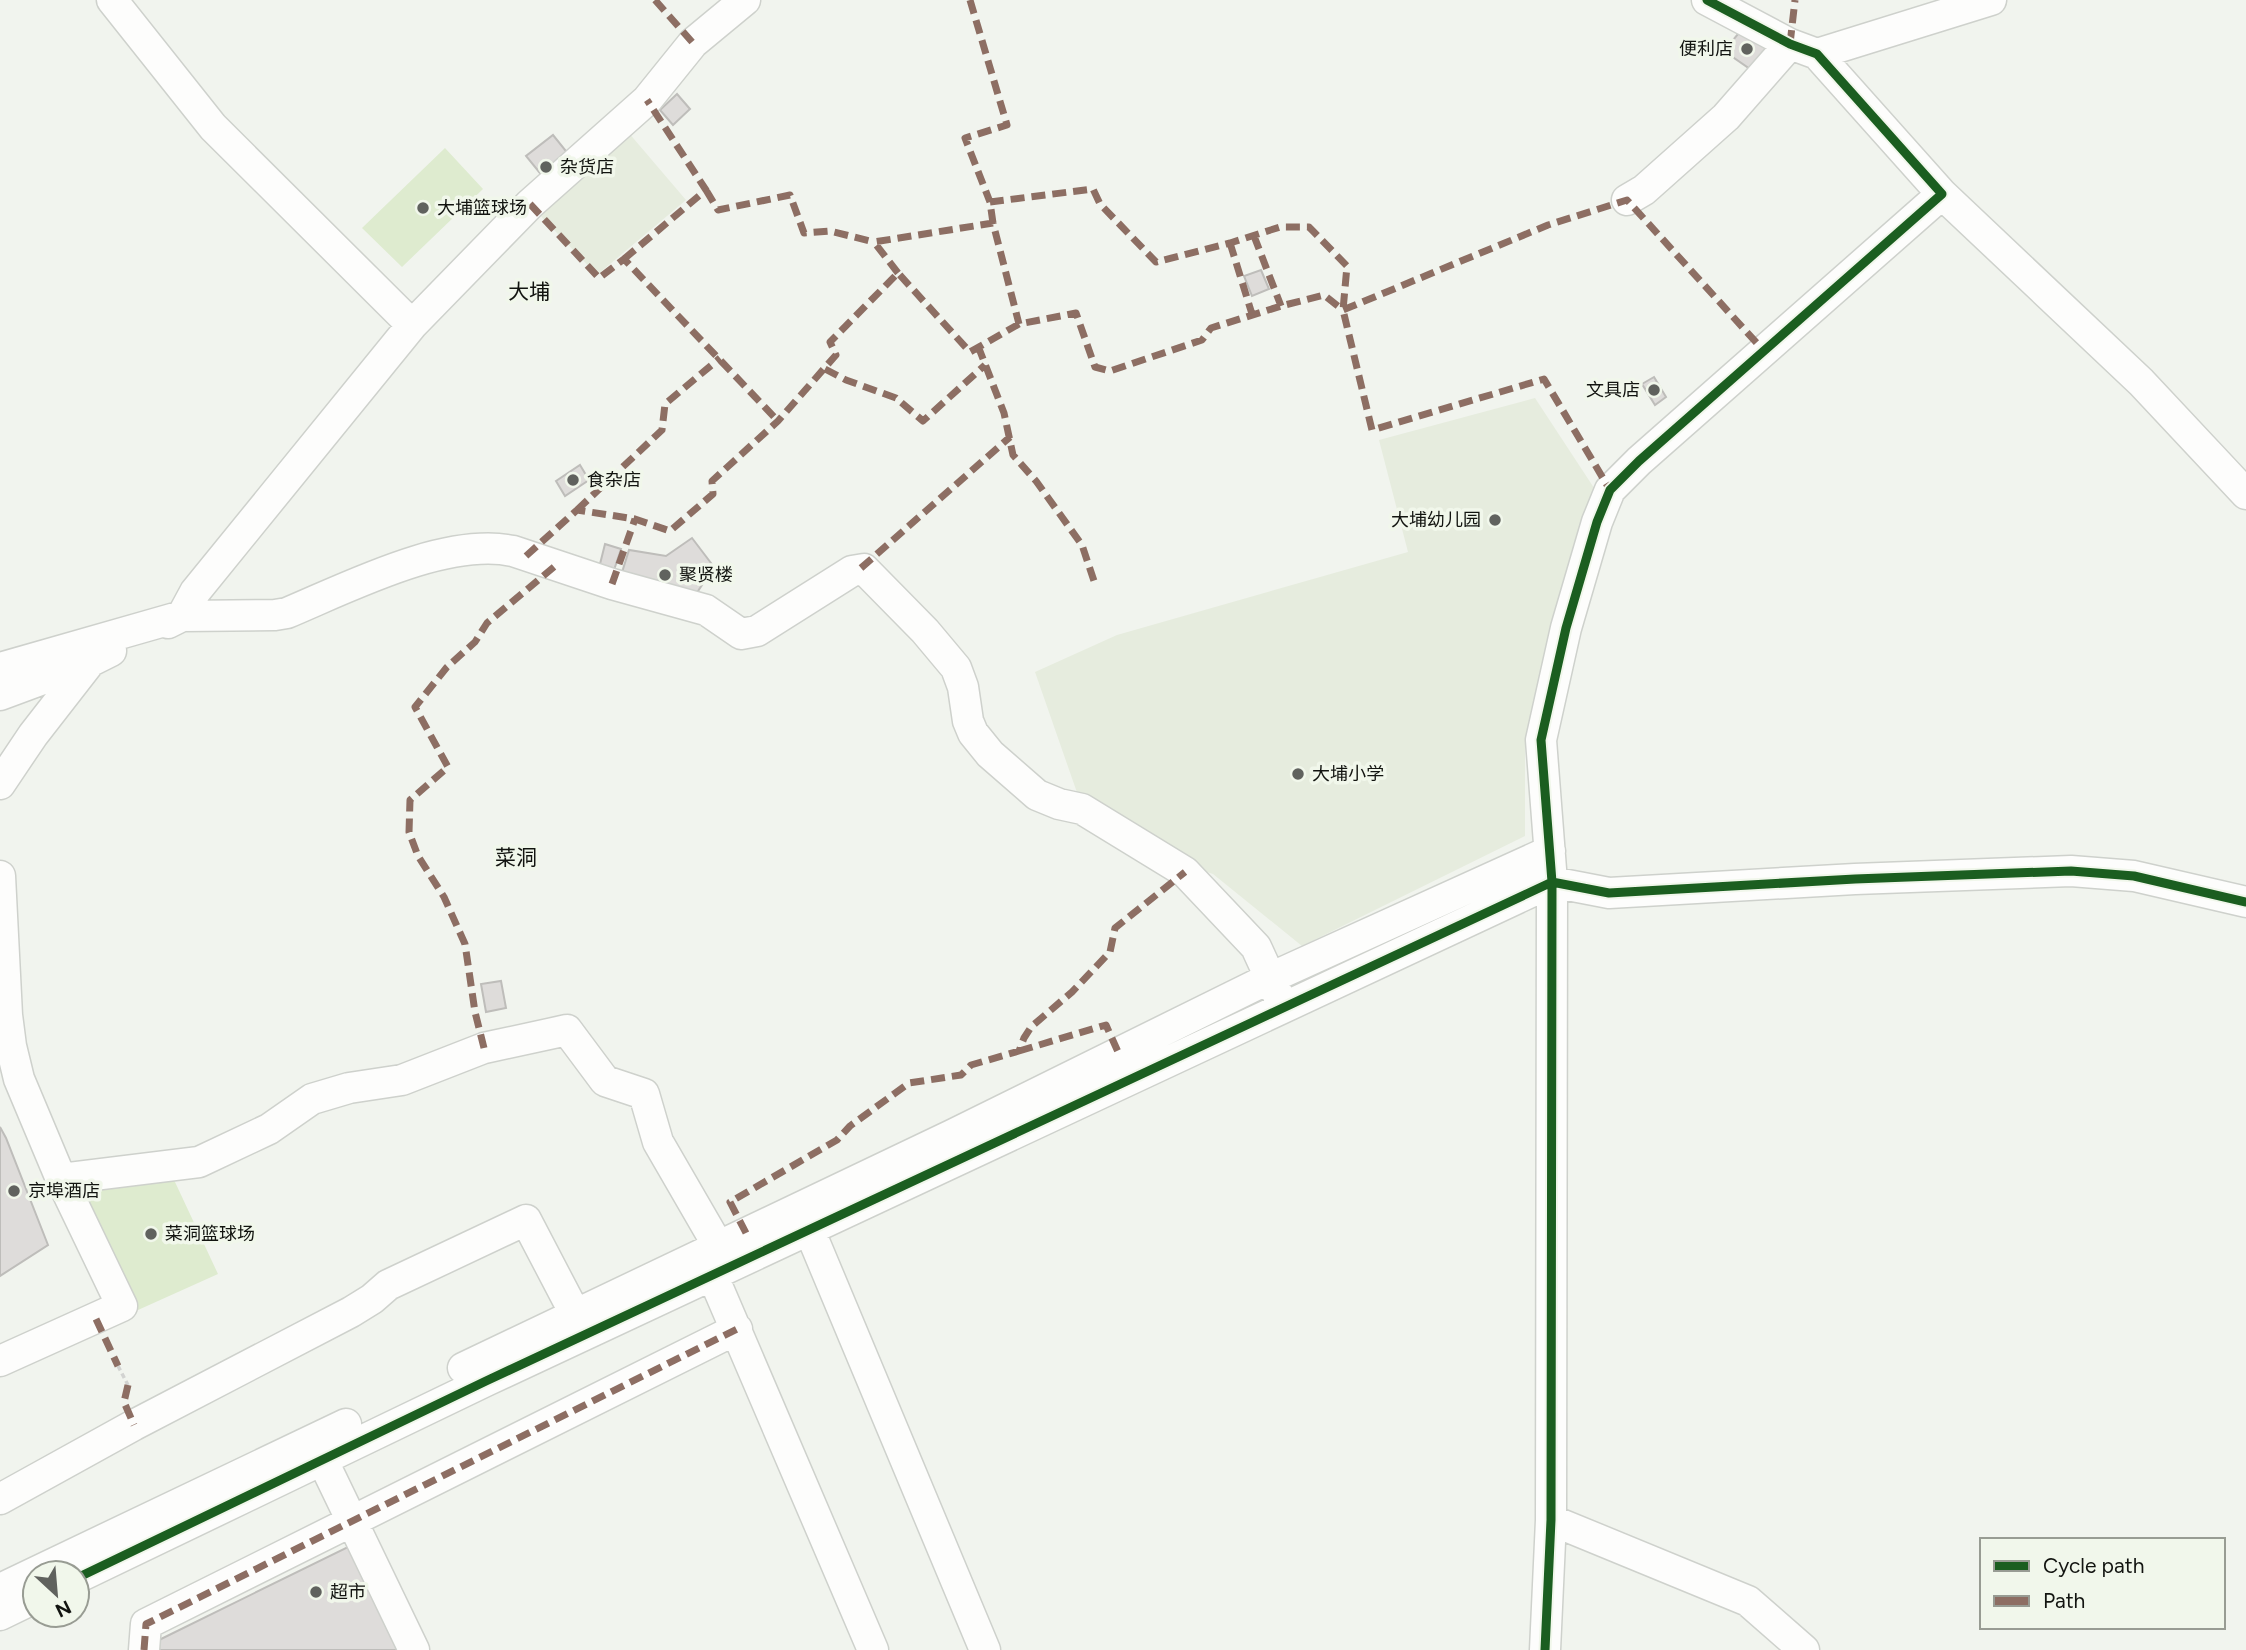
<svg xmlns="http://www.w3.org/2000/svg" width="2246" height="1650" font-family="Figtree,'Noto Sans SC',sans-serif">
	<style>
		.built { fill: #e6ecde }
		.green { fill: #deebcf }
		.building { fill: #dedcda; stroke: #bebdba; stroke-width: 2 }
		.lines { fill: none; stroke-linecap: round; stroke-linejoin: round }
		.minor-casing { stroke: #ced1cc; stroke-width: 33 }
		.path { stroke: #d2d3d1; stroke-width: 3.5; stroke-dasharray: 5 3.5; stroke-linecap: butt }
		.minor { stroke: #fdfdfc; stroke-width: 30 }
		.quiet { stroke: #8d6e63; stroke-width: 7; stroke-dasharray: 14 7; stroke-linecap: butt }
		.cycleway-casing { stroke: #f1f7eb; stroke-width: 13 }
		.cycleway { stroke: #1b5e20; stroke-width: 9 }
		.poi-dot { fill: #60625e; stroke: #f1f7eb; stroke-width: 2.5 }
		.labels { text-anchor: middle; stroke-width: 7; stroke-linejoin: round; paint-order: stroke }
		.poi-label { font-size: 18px; fill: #121410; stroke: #f1f7eb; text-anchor: start }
		.quarter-label { font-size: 21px; fill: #121410; stroke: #f1f7eb }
	</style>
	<rect width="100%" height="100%" fill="#f1f4ee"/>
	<path class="built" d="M628,132l58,68 -89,75 -61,-64z
		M1535,398l63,96 -45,132 -28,118v92l-223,110 -89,-72 -67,-22 -65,-48 -46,-132 82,-37 291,-83 -29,-112z"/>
	<path class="green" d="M445,148l38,41 -81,78 -40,-39z
		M167,1174l8,8 43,92 -80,36 -54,-116 2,-14z"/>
	<path class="building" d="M1742,29l28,18 -17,24 -29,-20z
		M677,94l13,15 -17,16 -13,-15z
		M553,135l17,21 -26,22 -18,-22z
		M1261,270l8,19 -17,7 -8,-20z
		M1654,377l12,20 -11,8 -13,-21z
		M580,465l9,15 -24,16 -9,-15z
		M692,538l22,29 -22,33 -73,-18 10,-32 37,6z
		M605,544l16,5 -9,27 -14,-4z
		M501,981l5,27 -20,4 -5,-28z
		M0,1127l6,11 42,107 -48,31z
		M352,1545l54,105h-248l1,-10z"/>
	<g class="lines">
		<g class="minor-casing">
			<path id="minor" d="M112,0l101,127 199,198
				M1817,54l174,-54
				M1942,194l199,188 105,112
				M1627,200l17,-10 82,-73 64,-73
				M168,623l14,-7 13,-24 217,-267 118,-121 117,-104 46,-57 52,-43
				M0,668l182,-52 93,-1 12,-2c62,-26 159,-76 226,-62l99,33 94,26 35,24 16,-3 95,-60 12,-2 61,62 31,37 7,19 5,34 5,12 17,21 47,41 22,9 23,5 103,63 71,75 22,48
				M0,695l89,-33 22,-11
				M0,784l33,-49 56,-72
				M0,876l7,139 4,31 8,33 42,100 61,127 -122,55
				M61,1179l138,-17 70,-33 43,-30 37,-11 53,-8 82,-32 83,-18 38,51 39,13 14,48 70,121
				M809,1229l176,421
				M712,1274l161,376
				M463,1368l489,-233 318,-157 280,-127
				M322,1459l92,191
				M0,1499l134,-74 217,-113 21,-13 16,-14 138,-65 58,111
				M1551,1520l197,81 56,49
				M77,1578l409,-197 1066,-499 57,11 246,-14 216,-8 63,5 112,26
				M0,1589l346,-165
				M0,1615l35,-17
				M144,1650l2,-26 591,-295
				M1545,1650l6,-130 1,-638 -11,-142 25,-112 31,-106 13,-32 29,-29 303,-267 -125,-140 -27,-10 -83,-44"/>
		</g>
		<path class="path" d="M118,1366l10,19"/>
		<use href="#minor" class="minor"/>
		<path class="quiet" d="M655,0l38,43
			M970,0l37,125 -42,13 25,64
			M1790,44l5,-44
			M706,190l12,20 72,-15 14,38 26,-2 44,11
			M530,204l69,74 25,-19 154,162
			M993,223l-3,-21 103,-13 7,15 56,58 74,-19 50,-16h29l38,39 -4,44 29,120 172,-51 66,111
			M1254,236l27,70
			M1230,243l22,71
			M624,259l82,-69 -59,-90
			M898,273l-24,-31 119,-19 26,101
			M978,346l26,67 9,42 23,26 46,64 12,36
			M825,369l21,11 50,18 27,23 62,-56
			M577,510l85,-80 3,-26 55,-46
			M526,556l51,-46 58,9 35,12 43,-37 -1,-13 66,-60 58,-66 -6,-13 68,-69 72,79 49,-28 57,-11 19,54 15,4 92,-31 9,-12 70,-22 43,-11 19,15 205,-85 79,-25 137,151
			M861,568l149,-131
			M612,584l23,-65
			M484,1048l-9,-36 -10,-68 -21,-47 -26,-41 -9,-24 1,-32 38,-33 -33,-60 32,-40 28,-25 12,-19 68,-57
			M1019,1051l87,-26 13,29
			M746,1233l-16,-31 107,-62 13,-14 59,-43 52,-8 10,-10 48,-14 5,-13 7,-11 41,-35 38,-40 5,-24 70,-56
			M96,1319l22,47
			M128,1385l-4,17 10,23
			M144,1650l2,-26 591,-295"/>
		<g class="cycleway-casing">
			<path id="cycleway" d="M77,1578l409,-197 1066,-499 57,11 246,-14 216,-8 63,5 112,26
				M1545,1650l6,-130 1,-638 -11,-142 25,-112 31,-106 13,-32 29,-29 303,-267 -125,-140 -27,-10 -83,-44"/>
		</g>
		<use href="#cycleway" class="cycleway"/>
	</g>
	<g class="poi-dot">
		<circle cx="1747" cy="49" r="7"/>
		<circle cx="546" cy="167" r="7"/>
		<circle cx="423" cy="208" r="7"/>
		<circle cx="1654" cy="390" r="7"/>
		<circle cx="573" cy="480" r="7"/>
		<circle cx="1495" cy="520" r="7"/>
		<circle cx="665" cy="575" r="7"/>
		<circle cx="1298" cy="774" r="7"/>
		<circle cx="14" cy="1191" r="7"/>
		<circle cx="151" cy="1234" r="7"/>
		<circle cx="316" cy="1592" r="7"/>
	</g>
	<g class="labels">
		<g class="poi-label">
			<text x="1733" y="55" text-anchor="end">便利店</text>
			<text x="560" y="173">杂货店</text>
			<text x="437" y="214">大埔篮球场</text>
			<text x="1640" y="396" text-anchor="end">文具店</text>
			<text x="587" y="486">食杂店</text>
			<text x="1481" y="526" text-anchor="end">大埔幼儿园</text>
			<text x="679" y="581">聚贤楼</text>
			<text x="1312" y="780">大埔小学</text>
			<text x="28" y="1197">京埠酒店</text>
			<text x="165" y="1240">菜洞篮球场</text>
			<text x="330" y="1598">超市</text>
		</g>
		<g class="quarter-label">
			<text x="529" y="299">大埔</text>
			<text x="516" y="865">菜洞</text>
		</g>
	</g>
	<rect x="1980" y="1538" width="245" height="91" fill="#f1f7eb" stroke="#989c93" stroke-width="2"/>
	<rect x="1994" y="1561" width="35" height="10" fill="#1b5e20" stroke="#989c93" stroke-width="2"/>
	<text x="2043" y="1573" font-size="21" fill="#121410">Cycle path</text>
	<rect x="1994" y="1596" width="35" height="10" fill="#8d6e63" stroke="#989c93" stroke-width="2"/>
	<text x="2043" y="1608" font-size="21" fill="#121410">Path</text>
	<g transform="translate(56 1594) rotate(154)"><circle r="33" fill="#f1f7eb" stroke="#989c93" stroke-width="2"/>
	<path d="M0-5L12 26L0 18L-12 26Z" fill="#60625e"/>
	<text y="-10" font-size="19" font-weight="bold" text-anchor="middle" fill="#121410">N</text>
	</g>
</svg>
